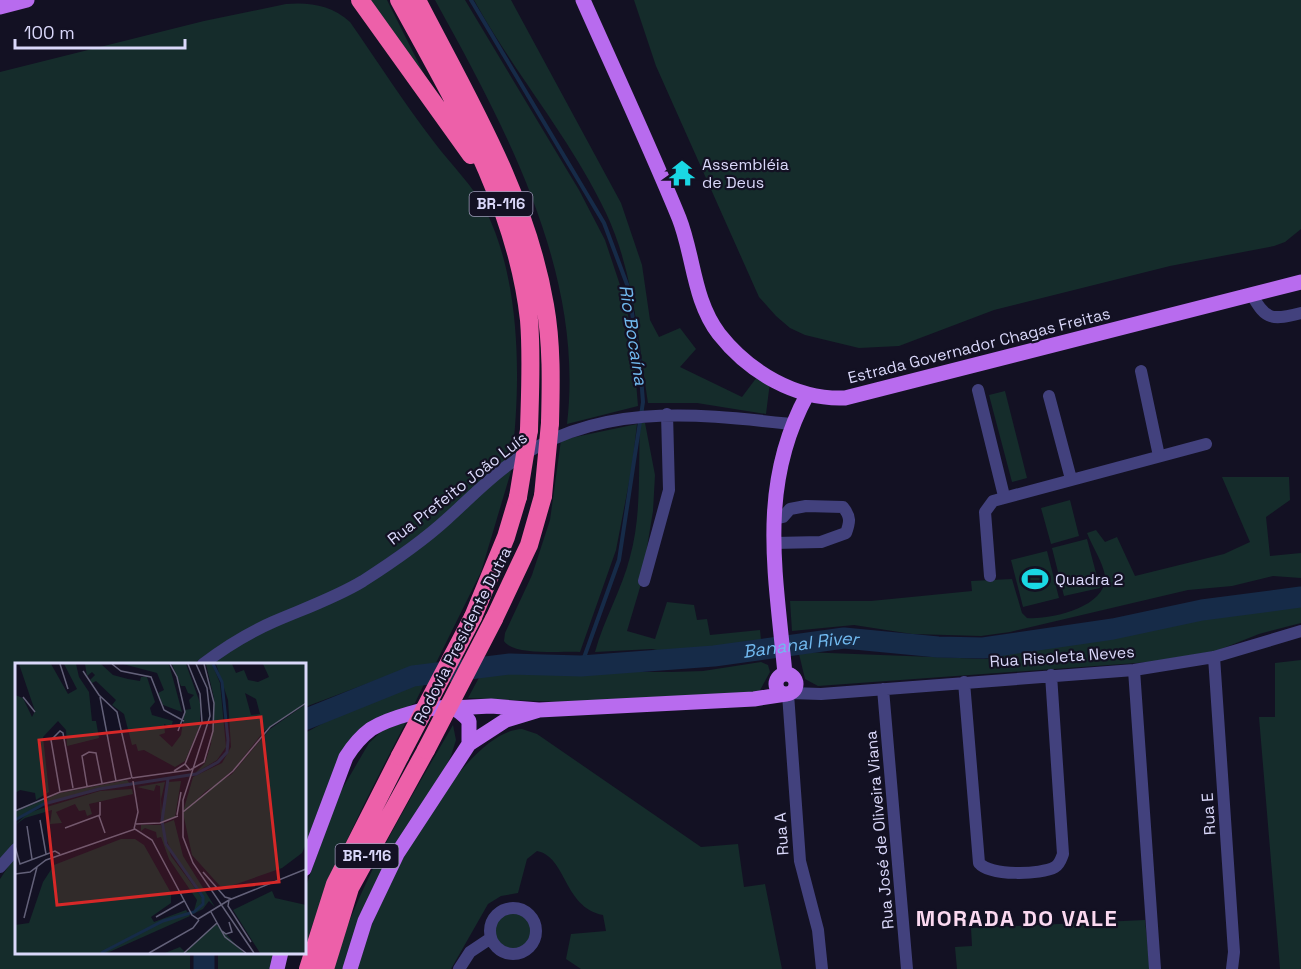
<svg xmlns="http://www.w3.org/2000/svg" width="1301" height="969" font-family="'Space Grotesk',sans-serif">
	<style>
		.green { fill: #152c2b }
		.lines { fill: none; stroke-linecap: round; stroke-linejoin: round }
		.stream { stroke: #162b48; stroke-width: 4 }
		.river { stroke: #162b48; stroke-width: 21 }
		.minor { stroke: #42417d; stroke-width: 12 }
		.major { stroke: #b86bee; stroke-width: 15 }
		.highway { stroke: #ed60a9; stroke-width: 18 }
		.highway-bridge { stroke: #ed60a9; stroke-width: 18 }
		.labels { text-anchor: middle; stroke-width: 4.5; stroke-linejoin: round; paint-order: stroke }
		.shield { fill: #131123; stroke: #9e9cba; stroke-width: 1.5 }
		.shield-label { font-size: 15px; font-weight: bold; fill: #dad8fa }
		.poi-label { font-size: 16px; fill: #dad8fa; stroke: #131123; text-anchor: start }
		.street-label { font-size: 16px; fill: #dad8fa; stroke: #131123 }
		.water-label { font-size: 18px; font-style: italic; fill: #71b9ef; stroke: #131123 }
		.district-label { font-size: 22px; font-weight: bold; letter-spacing: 1.5px; fill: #fbd9f0; stroke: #131123 }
		.inset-river { fill: none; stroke: #162b48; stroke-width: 3 }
		.inset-road { fill: none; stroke: #636179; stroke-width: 1.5 }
		.view { fill: #d62828; fill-opacity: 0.15; stroke: #d62828; stroke-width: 3 }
		.inset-edge { fill: none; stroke: #dad8fa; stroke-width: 3 }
	</style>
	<rect width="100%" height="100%" fill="#131123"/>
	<path class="green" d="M367,0h20l41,82z
		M435,0h30l114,190 26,50 19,57 8,37 6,72 -71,18c18,-151 -62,-297 -132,-424z
		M474,0h37l110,203 21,62 8,55 9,17 21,-9 16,21 -16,18 62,30 15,-20 13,5 -4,32 -69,-11h-49c-10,-63 -14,-131 -42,-190 -36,-76 -92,-140 -132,-213z
		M634,0h667v229l-16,13 -11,4 -104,20 -176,44 -95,36 -40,2 -54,-13 -15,-7 -14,-12 -17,-19 -103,-231z
		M286,4c23,-2 46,1 64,18 28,40 54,81 84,120 17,23 39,43 52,69 35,71 35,170 26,247l-87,73 -60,43 -27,16 -118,55 -27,19h-177v181l-16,17v-790l204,-51z
		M1005,391l22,87 -15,4 -23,-87z
		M640,423h5l10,52 -2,36 -12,73 -14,47 28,8 12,-37 27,3 3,15 10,-1 3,16 50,-5 1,10 -3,3 -71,13 -35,-7 -57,3c9,-33 27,-63 35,-95 12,-43 8,-90 10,-134z
		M637,424l-5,43 -16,83 -36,102c-17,-1 -67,4 -76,-11l1,-8 27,-58 18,-55 11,-80z
		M512,468l-31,104 -46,93 -45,10 -85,32 -1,-43h-96l25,-17 105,-50z
		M1222,477h67l1,23 -24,17 4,39 31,-3v25l-28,-2 -41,10 -44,4 -178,42 -29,4 -69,-2 -58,-9 -62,6 -2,-30h81l101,-10 -1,-10 41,-2 10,34 5,5c23,2 81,-11 78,-42 -2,-14 -13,-30 -18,-43l9,-3 9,12 12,-5 18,39 89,-22 26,-12z
		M1070,500l9,36 -28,8 -10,-36z
		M1087,539l13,49 -36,8 -12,-48z
		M1047,551l12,47 -36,9 -12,-47z
		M1301,601v22l-42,11 -43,17 -66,11 -332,24 -13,-7 -6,-25 4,-2 182,7 211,-46z
		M1301,660v309h-21l-21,-252h16v-54z
		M761,662l7,3 2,7 -11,20 -197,10 -94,-4 14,-26h189l32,-1z
		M427,678l-12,25 -49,25 -61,128v-123l55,-30z
		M406,722c-38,74 -77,147 -101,226v-59l33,-93 31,-53 14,-13z
		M453,725l3,15 -5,16 -106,213h-13c28,-88 75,-165 121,-244z
		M522,729l15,5 164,113 37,-3 6,43 21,-3 17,85h-201l-15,-10 5,-25 35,-3 -3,-16c-40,-8 -36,-58 -66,-64l-10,8 -9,34 -17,3 -13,8 -37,65h-93c10,-57 101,-238 164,-240z
		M16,855v97l174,1v16h-190v-90z
		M493 931a20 20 0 1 1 40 0a20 20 0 1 1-40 0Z
		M1145,920l5,49h-193l-2,-22 17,-1 -1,-18z
		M218,953h58l-4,16h-54z"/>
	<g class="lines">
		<path class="stream" d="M471,0l133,223 24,64 12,77 3,38 -24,158 -38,106"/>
		<g class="river">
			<path id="s1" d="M304,720l109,-44 97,-12 71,2 133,-10 130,-18 94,9 45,1 130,-19 89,-19 99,-13"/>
			<path d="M204,969v-17"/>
		</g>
		<path class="minor" d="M1252,295c14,26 21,25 49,18
			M1141,371l18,85
			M978,390l26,106
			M1049,396l22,83
			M774,519l9,-2 7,-8 16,-3 37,1c8,10 7,15 3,26l-25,9 -47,1
			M990,576l-5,-64 8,-11 213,-57
			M644,581l25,-91 -2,-76
			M1214,657l20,295 -2,17
			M203,664c21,-16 45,-31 70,-42 30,-13 62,-24 90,-41 28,-18 60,-40 84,-62 20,-18 39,-38 61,-54 87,-63 183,-52 283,-41
			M1134,670l21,299
			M964,682l15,181c11,13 62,12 76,4 5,-3 6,-8 8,-13l-12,-179
			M883,689l24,280
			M791,693l30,1 313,-24 80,-13 87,-26
			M788,694l12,167 18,69 4,39
			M0,867l16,-18
			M490 931a23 23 0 1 1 46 0a23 23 0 1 1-46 0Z
			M459,969l11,-17 21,-14"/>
		<path class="major" d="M583,0c32,72 66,145 96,218 15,38 14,82 40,116 30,38 77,66 126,64l456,-116
			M0,7l27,-7
			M776 684a10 10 0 1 1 20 0a10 10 0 1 1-20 0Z
			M785,674c-9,-99 -28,-187 22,-279
			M452,708l39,-2 48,4 215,-11 32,-5
			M304,869l42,-112c7,-11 14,-20 25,-28 16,-10 60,-24 80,-21 8,1 13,7 18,13v23
			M277,969l4,-17
			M350,969l15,-48 32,-67 72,-110 37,-24 33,-10"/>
		<path class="highway" d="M360,0l111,155
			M399,0c55,101 117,203 130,320 3,36 1,73 0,110
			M417,0c51,99 109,194 128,305 7,39 6,79 5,118
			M473,617l33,-80 12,-40
			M494,619l35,-74 14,-49
			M308,969l27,-85 65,-128
			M325,969l25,-81 76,-138"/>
		<path class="highway-bridge" d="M543,496l7,-73
			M518,497l11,-67
			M426,750l68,-131
			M400,756l73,-139"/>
	</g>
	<defs>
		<g id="temple-bare" transform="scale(2.07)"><path d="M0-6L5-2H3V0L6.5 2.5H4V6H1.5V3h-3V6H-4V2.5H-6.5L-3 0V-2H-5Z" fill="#1ad7e4" stroke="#131123" stroke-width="2.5" paint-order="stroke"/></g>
		<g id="stadium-bare" transform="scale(2.07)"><path d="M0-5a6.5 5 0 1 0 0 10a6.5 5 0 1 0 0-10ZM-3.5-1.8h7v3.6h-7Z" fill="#1ad7e4" stroke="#131123" stroke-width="2.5" paint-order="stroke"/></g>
	</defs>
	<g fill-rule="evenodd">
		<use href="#temple-bare" x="682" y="173"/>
		<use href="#stadium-bare" x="1035" y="579"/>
	</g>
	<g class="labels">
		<g class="shield">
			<rect x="469.5" y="192" width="63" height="24" rx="4.5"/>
			<rect x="335.5" y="844" width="63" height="24" rx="4.5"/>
		</g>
		<g class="shield-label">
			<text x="501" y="209">BR-116</text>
			<text x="367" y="861">BR-116</text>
		</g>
		<g class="poi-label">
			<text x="702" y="170">Assembléia<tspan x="702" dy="18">de Deus</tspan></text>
			<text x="1055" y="585">Quadra 2</text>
		</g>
		<g class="street-label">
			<text transform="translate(979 345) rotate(-14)" y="6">Estrada Governador Chagas Freitas</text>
			<text transform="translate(457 488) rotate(-38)" y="6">Rua Prefeito João Luís</text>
			<text transform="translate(462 635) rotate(-63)" y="6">Rodovia Presidente Dutra</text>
			<text transform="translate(1062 656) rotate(-4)" y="6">Rua Risoleta Neves</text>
			<text transform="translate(1208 814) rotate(-94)" y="6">Rua E</text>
			<text transform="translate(879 830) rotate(-95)" y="6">Rua José de Oliveira Viana</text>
			<text transform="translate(781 834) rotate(-94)" y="6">Rua A</text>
		</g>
		<g class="water-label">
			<text transform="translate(633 335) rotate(81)" y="6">Rio Bocaína</text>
			<text dy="6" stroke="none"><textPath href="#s1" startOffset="507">Bananal River</textPath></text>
		</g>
		<g class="district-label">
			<text x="1017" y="926">MORADA DO VALE</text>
		</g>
	</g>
	<g transform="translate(15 663)">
		<rect width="291" height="291" fill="#131123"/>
		<path d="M4,1h32l17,30 9,-5 -13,-25h12l3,13 10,15 3,29h4l3,17 -32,8 -1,-16 -8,-9 -15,16 6,55 -13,8 -1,-7 -15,-3 -5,3v-98l8,3 9,19 3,-6zM70,1h16l12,11 15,4 12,2 1,-4h6l8,25 -5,6 2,7 21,6 -2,6 -7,-3 1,9 -6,2 13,12 9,-12 4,-25 6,-1 -2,-9 5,-5 -6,-2 -3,-7h-4l-9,-22h14l14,39v22l-15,36 -10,6 -31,-17 -6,1 -2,-7 -4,1 -8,-31 -12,-9 4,-5 -20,-19 -4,2 -2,-3 5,-5 -3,-3 -5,4zM108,1h46l13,48 -19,-7 -5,-12 6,-3 -7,-17zM191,1h6l8,19 6,64 -9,13 -23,14 11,-11 6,-19 3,-46zM201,1h16l4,9 8,-3 4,10 10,2 11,-5 -6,-13h43v39l-42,28 -30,38 -51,43 10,-35 29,-14 9,-16 -3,-47zM230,30l11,6 4,15 -9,1zM291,41v140l-4,9 -20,15 -54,19 -8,-1 -28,-31 -9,-42 23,-22 26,-17 38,-45zM112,117l4,5 -33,3 -58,17 -25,14v-7l45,-19zM166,118l-6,36 -14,5 -1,-36 -4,-1 -2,6 -17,-4 28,-5 -4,17 1,18 6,-35zM117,126l1,5 -44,10 3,10 -5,2 -2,-6 -6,1 -4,-7 -19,8 6,11 -12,1 2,-14 -27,8 -10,7 13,-12 12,-4 60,-18zM159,157l9,36 32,51 -6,-6 -6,8 -10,5 4,-14 -28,-41 -8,-22 -4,1 -1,-6 -11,-4 -4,3v-6h20l10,31 32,43 -4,10 5,-11 -31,-43 -9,-21 -1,-10zM106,176h14l9,6 27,48v10l-20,14 3,5 32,-12 4,6 -83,37h-92v-28l14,-2 14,-41 11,-17zM257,228l3,7 31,7v48h-46l-27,-43zM201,261l28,29h-79l15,-6 5,5z" fill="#152c2b" fill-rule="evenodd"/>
		<path class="inset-river" d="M0,157l29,-16 55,-15 97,-15 22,-12 9,-10 1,-12 -6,-58 -9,-18M86,290l62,-32 31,-9 9,-8v-7l-37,-53 -4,-23 6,-42"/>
		<path class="inset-road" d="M45,1l8,25M97,1l9,7 30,6 13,33 20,11M155,1l7,13 8,35 -7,19M181,1l11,24 3,28 -27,84v37l10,26 61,90M68,8l16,24 18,17 15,66M8,34l12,15M85,34l16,84M170,101l5,6 14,-8 9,-31 1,-28 -10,-39M159,108l11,-7 17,-42 -2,-28 -12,-30M117,115l57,-8M118,118l5,31 -4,17M72,123l-5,-30 7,-4 7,1 6,30M45,129l-9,-52 9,-9 3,2 10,55M0,148l45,-19 71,-14M168,149l50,-41 37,-44 36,-24M162,152l4,-23M84,153l6,17M25,157l6,34M121,161l24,-1 18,-7M12,163l5,33M50,165l35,-13v-13M0,183l5,18 35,-13 5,3M188,209l22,25 7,2M0,211l15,-2 16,-12 89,-31 17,11 40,75 6,4 31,-19 77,-31M214,237l-1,6 23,36M196,249l14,25 21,16M141,254l28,-16M9,255l13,-51M207,268l4,3 6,-2 -3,-10M134,290l44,-25 6,-8M169,290l33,-30"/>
		<path class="view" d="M246,54l18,165 -222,23 -18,-165z"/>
		<rect width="291" height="291" class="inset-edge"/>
	</g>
	<path d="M15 39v9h170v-9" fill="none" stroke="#dad8fa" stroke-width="3"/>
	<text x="24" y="39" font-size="18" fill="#dad8fa" stroke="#131123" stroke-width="4.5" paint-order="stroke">100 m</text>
</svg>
